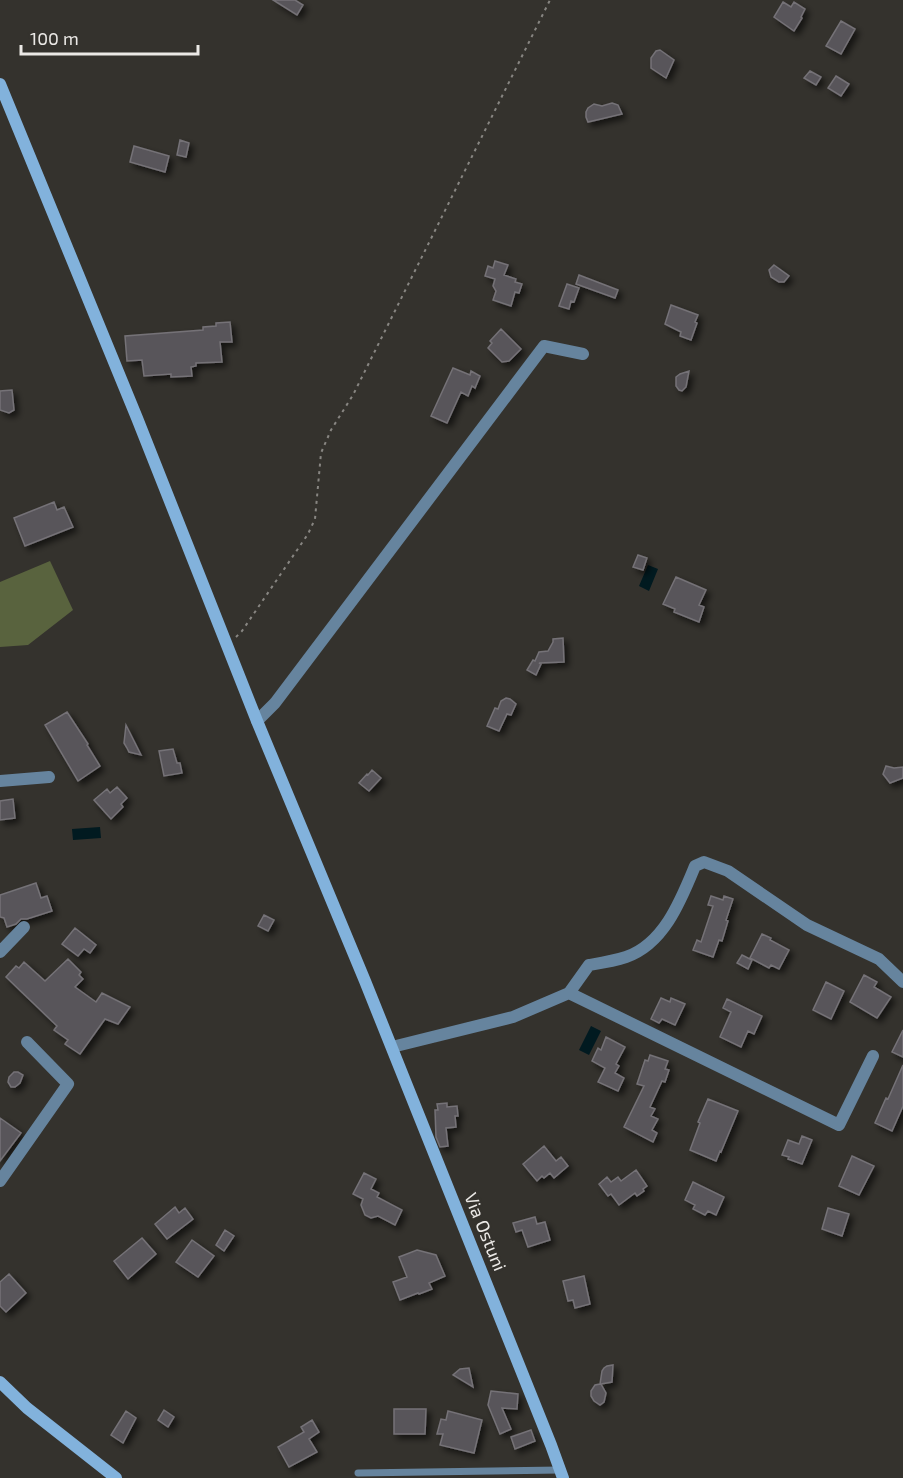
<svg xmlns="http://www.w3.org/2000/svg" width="903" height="1478" font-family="'Exo 2',sans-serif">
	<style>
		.forest { fill: #59633e }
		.water { fill: #011a20 }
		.building { fill: #58555a; stroke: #757277; stroke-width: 1.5; filter: url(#shadow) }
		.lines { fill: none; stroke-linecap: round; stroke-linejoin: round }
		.path { stroke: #888682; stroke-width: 2; stroke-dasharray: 3 4.5; stroke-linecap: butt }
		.lane { stroke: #66849e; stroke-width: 7 }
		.street { stroke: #66849e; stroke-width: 12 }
		.secondary { stroke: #82b2dc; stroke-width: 12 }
		.labels { text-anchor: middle; stroke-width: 4.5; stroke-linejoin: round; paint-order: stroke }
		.street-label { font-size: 18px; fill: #ebe9e6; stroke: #34322d }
	</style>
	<defs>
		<filter id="shadow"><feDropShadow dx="4" dy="4" stdDeviation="3" flood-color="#0009"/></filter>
	</defs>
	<rect width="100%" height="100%" fill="#34322d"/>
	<path class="forest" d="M50,561l23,49 -45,35 -28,2v-65z"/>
	<path class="water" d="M648,565l10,4 -9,22 -10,-5z
		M100,827l1,11 -28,2 -1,-11z
		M591,1026l10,5 -12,24 -10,-5z"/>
	<path class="building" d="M273,0h22l8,5 -6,10z
		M783,2l8,5 3,-5 11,7 -4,8 1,1 -8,13 -20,-14z
		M841,21l14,8 -14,25 -15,-8z
		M660,50l14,10 -8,18 -15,-10v-10l5,-7z
		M810,71l11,6 -5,8 -12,-7z
		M836,76l13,8 -8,12 -13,-8z
		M612,103l6,2 4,9 -34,8 -2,-5v-5l2,-4 6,-4 8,2z
		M180,140l9,3 -3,14 -9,-2z
		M134,146l35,10 -4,16 -35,-10z
		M495,261l13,4 -4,10 12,4 -1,3 7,2 -3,9 -4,-1 -4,14 -18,-6 3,-9 -3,-5 2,-7 -10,-3 3,-10 5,2z
		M774,265l15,11 -5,6h-5l-8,-5 -2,-7z
		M579,275l39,15 -3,8 -39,-14z
		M567,284l12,4 -5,14 -3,-1 -2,8 -10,-3z
		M671,305l27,10 -3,7 2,1 -6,17 -11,-4 1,-4 -16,-8z
		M230,322l2,20h-12l2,20 -26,1v3l-5,1 1,9 -21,1v-3l-27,2 -2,-16 -15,1 -2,-25 78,-6v-3l13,-1v-3z
		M501,329l20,20 -12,12 -7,1 -14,-14 4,-5 -2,-2z
		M453,368l17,7 1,-4 9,5 -5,12 -3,-2 -4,10 -7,-4 -14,31 -16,-7z
		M689,371l-3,16 -4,4 -3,-1 -3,-4v-9l4,-3z
		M12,390l2,20 -5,3 -9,-3v-19z
		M54,502l3,8 7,-3 9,20 -48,19 -11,-28z
		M638,555l9,3 -4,12 -10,-3z
		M676,577l30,13 -7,15 5,2 -5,15 -25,-10 1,-3 -12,-5z
		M563,638l1,24 -25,1 2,1 -5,11 -9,-5 6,-10 2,1 4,-9 9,-1 5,-9v-3z
		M506,698l4,1 6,5 -5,11 -4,-1 -8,17 -12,-5 8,-18 3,1 3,-8z
		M67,712l21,32 -1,1 13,21 -22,15 -33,-56z
		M126,725l15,30 -12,-3 -2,-4 -3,-5z
		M173,749l4,14h3l2,10 -18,3 -5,-25z
		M886,766l8,2 9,-1v11l-13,5 -7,-9z
		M372,770l9,8 -12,13 -10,-8 8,-9 1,1z
		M117,787l10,11 -6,6 2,3 -12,12 -17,-19 13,-11 3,4z
		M13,799l2,19 -15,2v-19z
		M36,883l5,15 6,-2 5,15 -25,8h-6l-5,5 -9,3 -3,-9 -4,-1v-22z
		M711,896l12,4 1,-4 9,3 -7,21 2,1 -6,20 -3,-1 -6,17 -20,-7 4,-10 4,2 12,-36 -5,-1z
		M264,915l10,5 -6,11 -10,-5z
		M75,928l21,17 -6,8 -6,-4 -6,7 -16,-12z
		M762,934l9,4 -1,2 19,10 -10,19 -8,-4 -2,3 -19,-10z
		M742,955l10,5 -4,9 -11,-6z
		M68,959l13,13 -2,3 4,4 -8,8 21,15 6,-9 28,14 -12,17 -13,-5 -25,35 -15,-10 3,-4 -14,-10 3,-4 -51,-49 10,-11 3,2 5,-6 21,19z
		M864,975l13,7 -3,5 17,10 -14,21 -27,-16z
		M826,982l18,9 -13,28 -18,-9z
		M661,998l9,4 1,-4 14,6 -10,21 -13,-6 -3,4 -8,-4z
		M727,999l35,17 -8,18 -6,-3 -7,16 -21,-10 11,-25 -8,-4z
		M903,1030v27l-11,-5z
		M606,1037l19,10 -9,17 3,2 -4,7 9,5 -6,13 -20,-9 7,-14 -13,-7 6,-13 3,2z
		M650,1055l18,6 -3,8 4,1 -4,12 -3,-1 -12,26 5,2 -4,7 7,3 -6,11 5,3 -4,9 -29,-15 20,-41 -7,-2 8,-24 3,1z
		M903,1065v41l-11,25 -17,-8 11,-25 2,1z
		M14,1072h4l5,3 -3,8 -5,4h-4l-3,-5 1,-5z
		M708,1099l30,12 -17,41 -1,-1 -4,10 -26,-11 10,-27 -2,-1z
		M447,1103v4l10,-1 1,10h-3l1,11 -10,1 2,18 -8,1 -4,-10 -1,-27h3l-1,-6z
		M0,1118l21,15 -21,28z
		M802,1136l10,4 -10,24 -14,-5 1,-2 -7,-2 6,-15 11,4z
		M544,1146l12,15 5,-4 7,9 -14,12 -4,-5 -6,5 -2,-2 -5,5 -14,-17z
		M852,1156l22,10 -15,29 -20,-9z
		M636,1170l11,16 -4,3 1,2 -7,5 -2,-3 -16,12 -8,-11 -3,2 -9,-12 8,-7 4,5 7,-5 3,4z
		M364,1173l12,6 -5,10 8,4 -2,4 25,13 -7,15 -17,-9 -7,2 -6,-3 -4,-10 2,-6 -10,-5z
		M693,1182l31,15 -8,18 -8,-4 -3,4 -12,-6 2,-4 -10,-5z
		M175,1207l4,6 6,-5 8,11 -26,20 -12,-15z
		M828,1208l21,6 -7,22 -20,-7z
		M535,1217l2,7 8,-2 5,18 -22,7 -6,-17 -6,2 -3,-9z
		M225,1230l9,6 -10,15 -8,-6z
		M142,1238l14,16 -28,25 -14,-18z
		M192,1240l22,16 -16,21 -22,-15z
		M417,1250l19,5 9,21 -16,7 3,6 -13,5 -1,-1 -18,7 -7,-18 14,-5 -8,-20z
		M9,1274l17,19 -20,19 -6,-6v-24z
		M584,1276l6,28 -15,4 -2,-8 -5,1 -5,-20z
		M613,1365l-1,17 -11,2 5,9 -2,9 -4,3 -6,-4 -3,-5v-5l4,-6 5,-1 2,-13 2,-3 3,-2z
		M469,1368l4,19 -20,-12 7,-6z
		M491,1391l27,3 -1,15 -15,-1 9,21 -11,5 -12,-29z
		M394,1409h32l-1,25h-31z
		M164,1410l10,7 -6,10 -10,-7z
		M126,1411l10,7 -13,25 -12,-8z
		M448,1411l34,9 -8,33 -34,-8 3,-11h-6l4,-15 5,1z
		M312,1420l7,12 -10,7 8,13 -28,15 -11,-20 26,-15 -3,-5z
		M531,1430l4,11 -20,8 -4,-12z"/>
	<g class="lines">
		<path class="path" d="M236,637l6,-6 66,-97 7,-15 6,-66 10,-23 22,-35 197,-395"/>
		<path class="lane" d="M358,1473l202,-3"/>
		<path class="street" d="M257,721l18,-18 269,-357 39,8
			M0,781l49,-4
			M0,952l24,-25
			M569,993l270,132 34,-69
			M392,1047l121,-30 56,-24 20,-28c12,-2 25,-4 37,-8 38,-13 55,-57 69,-91l9,-4 24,9 79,54 72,34 24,23
			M0,1181l68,-97 -41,-42"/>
		<path class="secondary" d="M0,84l137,334 120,303 108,260 186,464 12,33
			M0,1382l27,26 89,70"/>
	</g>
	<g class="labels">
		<g class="street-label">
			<text transform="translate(485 1232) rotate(68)" y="6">Via Ostuni</text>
		</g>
	</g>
	<path d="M21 45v9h177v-9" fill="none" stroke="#ebe9e6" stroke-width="3"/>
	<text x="30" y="45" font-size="18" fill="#ebe9e6" stroke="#34322d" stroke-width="4.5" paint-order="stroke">100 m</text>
</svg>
